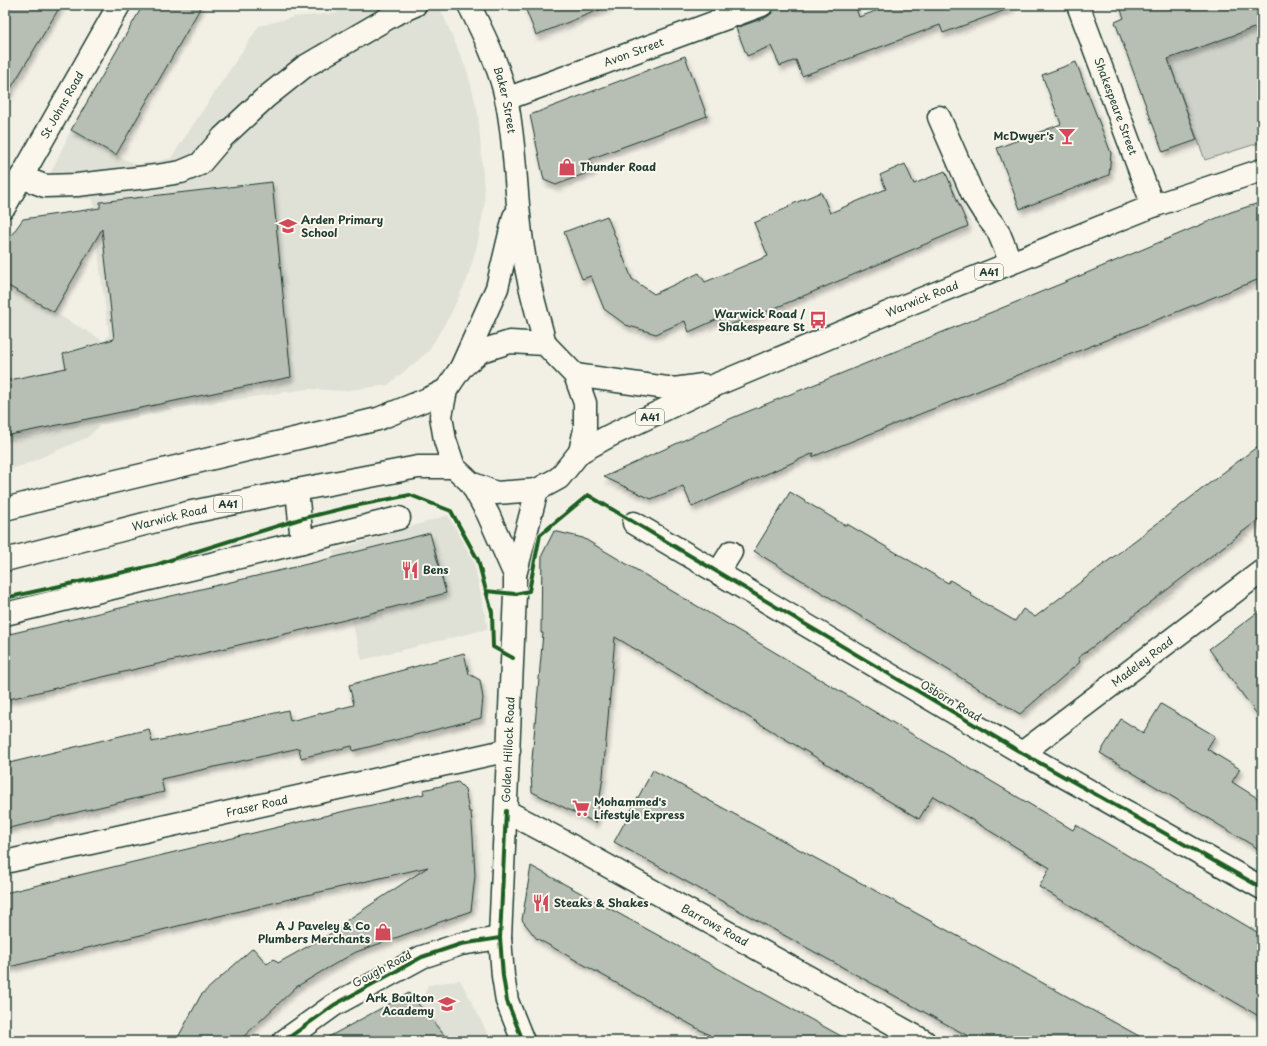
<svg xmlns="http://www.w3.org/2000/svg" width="1267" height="1046" font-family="'Playpen Sans',sans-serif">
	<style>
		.built { fill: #e0e1d6 }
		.green { fill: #cfd2c8; stroke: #77887e }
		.building { fill: #b7beb3; stroke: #1f3d34; filter: url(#shadow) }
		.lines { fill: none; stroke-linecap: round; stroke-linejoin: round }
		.minor-casing { stroke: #1f3d34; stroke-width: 25 }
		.major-casing { stroke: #1f3d34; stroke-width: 25 }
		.highway-casing { stroke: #1f3d34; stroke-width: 25 }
		.minor { stroke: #fbf7ec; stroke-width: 22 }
		.major { stroke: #fbf7ec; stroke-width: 22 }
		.highway { stroke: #fbf7ec; stroke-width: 22 }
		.cycleway-casing { stroke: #fbf7ec; stroke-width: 6 }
		.cycleway { stroke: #1b5e20; stroke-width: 4 }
		.labels { text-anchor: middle; stroke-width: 4; stroke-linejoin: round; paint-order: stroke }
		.shield { fill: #fbf7ec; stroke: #61756b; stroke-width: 1 }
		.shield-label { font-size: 10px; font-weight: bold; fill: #1f3d34 }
		.street-label { font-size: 11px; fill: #1f3d34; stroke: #fbf7ec }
		.poi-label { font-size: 11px; font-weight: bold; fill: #1f3d34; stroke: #fbf7ec; text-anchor: start }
	</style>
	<defs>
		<filter id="shadow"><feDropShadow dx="2.5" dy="4.5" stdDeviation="2" flood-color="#0004"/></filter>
	</defs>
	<rect width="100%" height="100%" fill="#f2f0e5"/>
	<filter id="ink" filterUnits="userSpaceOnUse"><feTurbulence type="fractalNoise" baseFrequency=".025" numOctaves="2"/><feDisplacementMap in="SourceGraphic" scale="8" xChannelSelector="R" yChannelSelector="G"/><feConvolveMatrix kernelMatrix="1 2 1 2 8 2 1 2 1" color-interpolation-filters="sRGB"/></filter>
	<g filter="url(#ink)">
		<path class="built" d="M336,5h103l29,68 10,40 7,89 -8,44 -10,34 -17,35 -22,37 -40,33 -45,6 -36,-2 -128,19 -78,17 -13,12 -64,28 -19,6v-187l99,57 5,-7 -9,-64 -7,-71h-55l33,-69 44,25 23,10 33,-7 88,-132 35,-9 43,-4z
			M448,515l26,47 14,67 -126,31 -29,-109z
			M460,980l22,42 9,19h-85l22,-56z"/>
		<path class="green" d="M1262,25v117l-57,18 -48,-131z"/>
		<path class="building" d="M5,5h56l-56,93z
			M143,5h59l-86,150 -45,-25z
			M524,5h84l1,1 -73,29z
			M774,5h81l4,12 33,-12h119v3l-68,25 -3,-8 -138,51 -6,-16 -16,6 -9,-20 -24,10 -11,-28 31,-11 5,-4z
			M1119,5h139l4,11v9l-94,34 29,81 -34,12 -48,-130 9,-4z
			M685,56l22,60 -117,43 4,11 -38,15 -12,-5 -14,-65z
			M1076,62l35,91 -2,22 -89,34 -23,-61 64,-24 -19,-49z
			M905,164l9,20 31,-13 23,55 -200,85 -44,16 -4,-9 -31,14 -4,-11 -29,13 -30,-9 -22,-16 -13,-33 -9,3 -18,-47 43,-16 25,63 22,15 45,-21 6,9 63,-26 -14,-33 35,-16 -1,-1 33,-14 9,21 56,-24 -6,-14z
			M272,182l19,195 -286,59v-55l61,-13 -3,-14 51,-15 -12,-110 -48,83 -49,-28v-40l18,-25 77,-11v-6z
			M1262,202v76l-450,179 2,-4 -122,54 -9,-21 -32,13 -47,-22 128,-59 331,-135 168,-71z
			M1262,443v74l-184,141 2,4 -60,52 -266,-163 36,-59 56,34 1,-2 101,59 2,-3 21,13 -1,2 45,26 8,-12 12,8z
			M554,531l29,7 490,292 3,-5 186,110v83l-223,-131 11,-19 -117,-72 -14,23 -304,-182 -12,139 -7,47 -64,-31 -1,-21 12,-138h-2l1,-78z
			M430,533l16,60 -97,26 -344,81v-65l311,-73z
			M1262,609v112l-53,-72z
			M464,653l5,21 11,6 3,18 -2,20 -128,33 -1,-5 -51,12 -2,-10 -138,31 3,13 -159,37v-65l144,-35 3,13 80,-18v-1l56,-13 2,11 64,-16 -5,-20z
			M1161,704l54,32 -8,13 33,20 -8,13 30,19v50l-162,-98 21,-34 22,14z
			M653,770l232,126 263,145h-171l-363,-199z
			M458,782l7,7 4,23h2l2,25 2,39 -4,35 -115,41 -30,17 -30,18 -57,54h-63l25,-46 52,-47 14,16 7,-5 4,4 70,-39 -2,-3 82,-54 -147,34 -276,67v-75l348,-84 71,-15 -1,-4z
			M531,866l83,45 236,130h-130l-184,-103 -14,-18z
			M409,993l40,48h-128z"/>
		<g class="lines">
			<g class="minor-casing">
				<g id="minor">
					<path id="s1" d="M1078,5l75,201"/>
					<path id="s2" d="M506,99l256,-94"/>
					<path d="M939,117l34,78 12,19 13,17 13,32"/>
					<path d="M21,177l24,9 32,-1 79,-9 25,-4 19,-8 23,-27 42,-39 39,-31 91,-53 20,-9"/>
					<path id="s3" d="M5,206l114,-201"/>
					<path d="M634,523l388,230 240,135"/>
					<path d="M302,542l97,-24"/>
					<path d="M718,573l13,-21"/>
					<path d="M5,614l297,-72 -5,-52"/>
					<path id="s4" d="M1022,753l240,-182"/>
					<path id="s5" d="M506,811l53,28 365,202"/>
					<path id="s6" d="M5,862l504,-112"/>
					<path d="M284,1041l50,-36 88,-48 39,-13 39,-6"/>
				</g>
			</g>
			<g class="major-casing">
				<g id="major">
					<path id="s7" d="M469,5c15,30 30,60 37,93 11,51 9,106 18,157 4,30 14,60 21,89"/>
					<path d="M461,368l36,-80 17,-71"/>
					<path d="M471,483l17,31 27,61"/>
					<path id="s8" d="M523,1041l-16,-40 -4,-25 -3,-38 15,-344v-19l22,-85"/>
				</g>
			</g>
			<g class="highway-casing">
				<g id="highway">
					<path d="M510,342l35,2 30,31 10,28v26l-5,23 -21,26 -22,12 -41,3 -25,-10 -17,-16 -9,-27 -4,-24 5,-26 15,-22 20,-17z"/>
					<path d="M575,375l99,14 29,-4"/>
					<path id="s9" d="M580,452l29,-16 111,-53 194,-81 239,-96 109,-36"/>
					<path d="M5,509l78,-20 295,-70 52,-21 16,-8"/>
					<path id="s10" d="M5,560l182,-47 110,-23 121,-23h36"/>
				</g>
			</g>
			<use href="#minor" class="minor"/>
			<use href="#major" class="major"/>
			<use href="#highway" class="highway"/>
			<g class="cycleway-casing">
				<path id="cycleway" d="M486,591l6,21 1,35 20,11
					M5,598l151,-33 29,-10 115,-36 49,-12 61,-12 41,16 27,49 8,31 29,3 14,-3 11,-56 48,-40 434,258 240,135
					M506,811l-6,127 3,38 4,25 16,40
					M284,1041l50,-36 88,-48 39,-13 39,-6"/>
			</g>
			<use href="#cycleway" class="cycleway"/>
		</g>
	</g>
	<defs>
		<g id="bar-bare" transform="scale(1.38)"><path d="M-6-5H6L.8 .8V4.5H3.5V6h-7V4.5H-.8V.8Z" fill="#d1495b" stroke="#fbf7ec" stroke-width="2.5" paint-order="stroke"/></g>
		<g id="shop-bare" transform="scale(1.38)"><path d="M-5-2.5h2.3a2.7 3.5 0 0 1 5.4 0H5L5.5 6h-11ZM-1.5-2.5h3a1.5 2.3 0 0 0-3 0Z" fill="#d1495b" stroke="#fbf7ec" stroke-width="2.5" paint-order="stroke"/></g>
		<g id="school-bare" transform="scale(1.38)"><path d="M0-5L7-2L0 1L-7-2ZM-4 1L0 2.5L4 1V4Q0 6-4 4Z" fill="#d1495b" stroke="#fbf7ec" stroke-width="2.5" paint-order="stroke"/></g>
		<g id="bus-bare" transform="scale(1.38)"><path d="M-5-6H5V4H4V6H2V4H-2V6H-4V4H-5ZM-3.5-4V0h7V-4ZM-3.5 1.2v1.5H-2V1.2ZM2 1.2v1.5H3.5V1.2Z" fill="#d1495b" stroke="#fbf7ec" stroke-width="2.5" paint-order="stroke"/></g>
		<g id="restaurant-bare" transform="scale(1.38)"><path d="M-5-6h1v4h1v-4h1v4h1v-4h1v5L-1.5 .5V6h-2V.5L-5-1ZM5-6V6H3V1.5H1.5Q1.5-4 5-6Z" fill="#d1495b" stroke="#fbf7ec" stroke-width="2.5" paint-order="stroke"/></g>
		<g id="supermarket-bare" transform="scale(1.38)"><path d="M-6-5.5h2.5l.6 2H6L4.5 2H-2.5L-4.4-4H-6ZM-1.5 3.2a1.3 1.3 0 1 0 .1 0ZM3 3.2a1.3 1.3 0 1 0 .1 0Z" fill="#d1495b" stroke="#fbf7ec" stroke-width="2.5" paint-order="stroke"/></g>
	</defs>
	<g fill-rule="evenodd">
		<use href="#bar-bare" x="1067" y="136"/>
		<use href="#shop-bare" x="567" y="167"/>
		<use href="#school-bare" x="288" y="226"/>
		<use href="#bus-bare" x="818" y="320"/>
		<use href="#restaurant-bare" x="410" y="570"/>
		<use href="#supermarket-bare" x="581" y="808"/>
		<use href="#restaurant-bare" x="541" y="903"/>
		<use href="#shop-bare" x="383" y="932"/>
		<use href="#school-bare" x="447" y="1004"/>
	</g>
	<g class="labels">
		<g class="shield">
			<rect x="975" y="264" width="28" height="16" rx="3"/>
			<rect x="636" y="409" width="28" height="16" rx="3"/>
			<rect x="214" y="496" width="28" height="16" rx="3"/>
		</g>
		<g class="shield-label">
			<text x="989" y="276">A41</text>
			<text x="650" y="421">A41</text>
			<text x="228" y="508">A41</text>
		</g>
		<g class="street-label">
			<text dy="4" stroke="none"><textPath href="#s2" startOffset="136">Avon Street</textPath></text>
			<text dy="4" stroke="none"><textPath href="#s7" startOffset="102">Baker Street</textPath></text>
			<text dy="4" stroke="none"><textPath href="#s3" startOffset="116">St Johns Road</textPath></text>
			<text dy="4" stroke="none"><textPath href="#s1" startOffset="108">Shakespeare Street</textPath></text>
			<text dy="4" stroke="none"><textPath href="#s9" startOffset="375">Warwick Road</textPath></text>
			<text dy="4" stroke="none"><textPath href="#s10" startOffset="170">Warwick Road</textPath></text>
			<text dy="4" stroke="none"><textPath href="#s4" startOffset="151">Madeley Road</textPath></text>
			<text transform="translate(951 701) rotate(31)" y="4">Osborn Road</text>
			<text dy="4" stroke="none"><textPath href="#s8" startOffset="295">Golden Hillock Road</textPath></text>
			<text dy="4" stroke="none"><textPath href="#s6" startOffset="258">Fraser Road</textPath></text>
			<text dy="4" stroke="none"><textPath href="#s5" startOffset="238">Barrows Road</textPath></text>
			<text transform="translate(382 969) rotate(-28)" y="4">Gough Road</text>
		</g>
		<g class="poi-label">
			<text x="1054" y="140" text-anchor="end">McDwyer's</text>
			<text x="580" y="171">Thunder Road</text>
			<text x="301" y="224">Arden Primary<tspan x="301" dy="13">School</tspan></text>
			<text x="805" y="318" text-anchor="end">Warwick Road /<tspan x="805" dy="13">Shakespeare St</tspan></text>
			<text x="423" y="574">Bens</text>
			<text x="594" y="806">Mohammed's<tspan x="594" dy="13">Lifestyle Express</tspan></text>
			<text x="554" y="907">Steaks &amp; Shakes</text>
			<text x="370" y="930" text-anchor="end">A J Paveley &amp; Co<tspan x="370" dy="13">Plumbers Merchants</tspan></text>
			<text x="434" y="1002" text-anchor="end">Ark Boulton<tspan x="434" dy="13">Academy</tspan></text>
		</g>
	</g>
	<rect width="1267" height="1046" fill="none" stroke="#fbf7ec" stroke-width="20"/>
	<rect x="10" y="10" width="1247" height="1026" fill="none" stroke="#1f3d34" stroke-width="1.5" filter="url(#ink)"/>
</svg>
